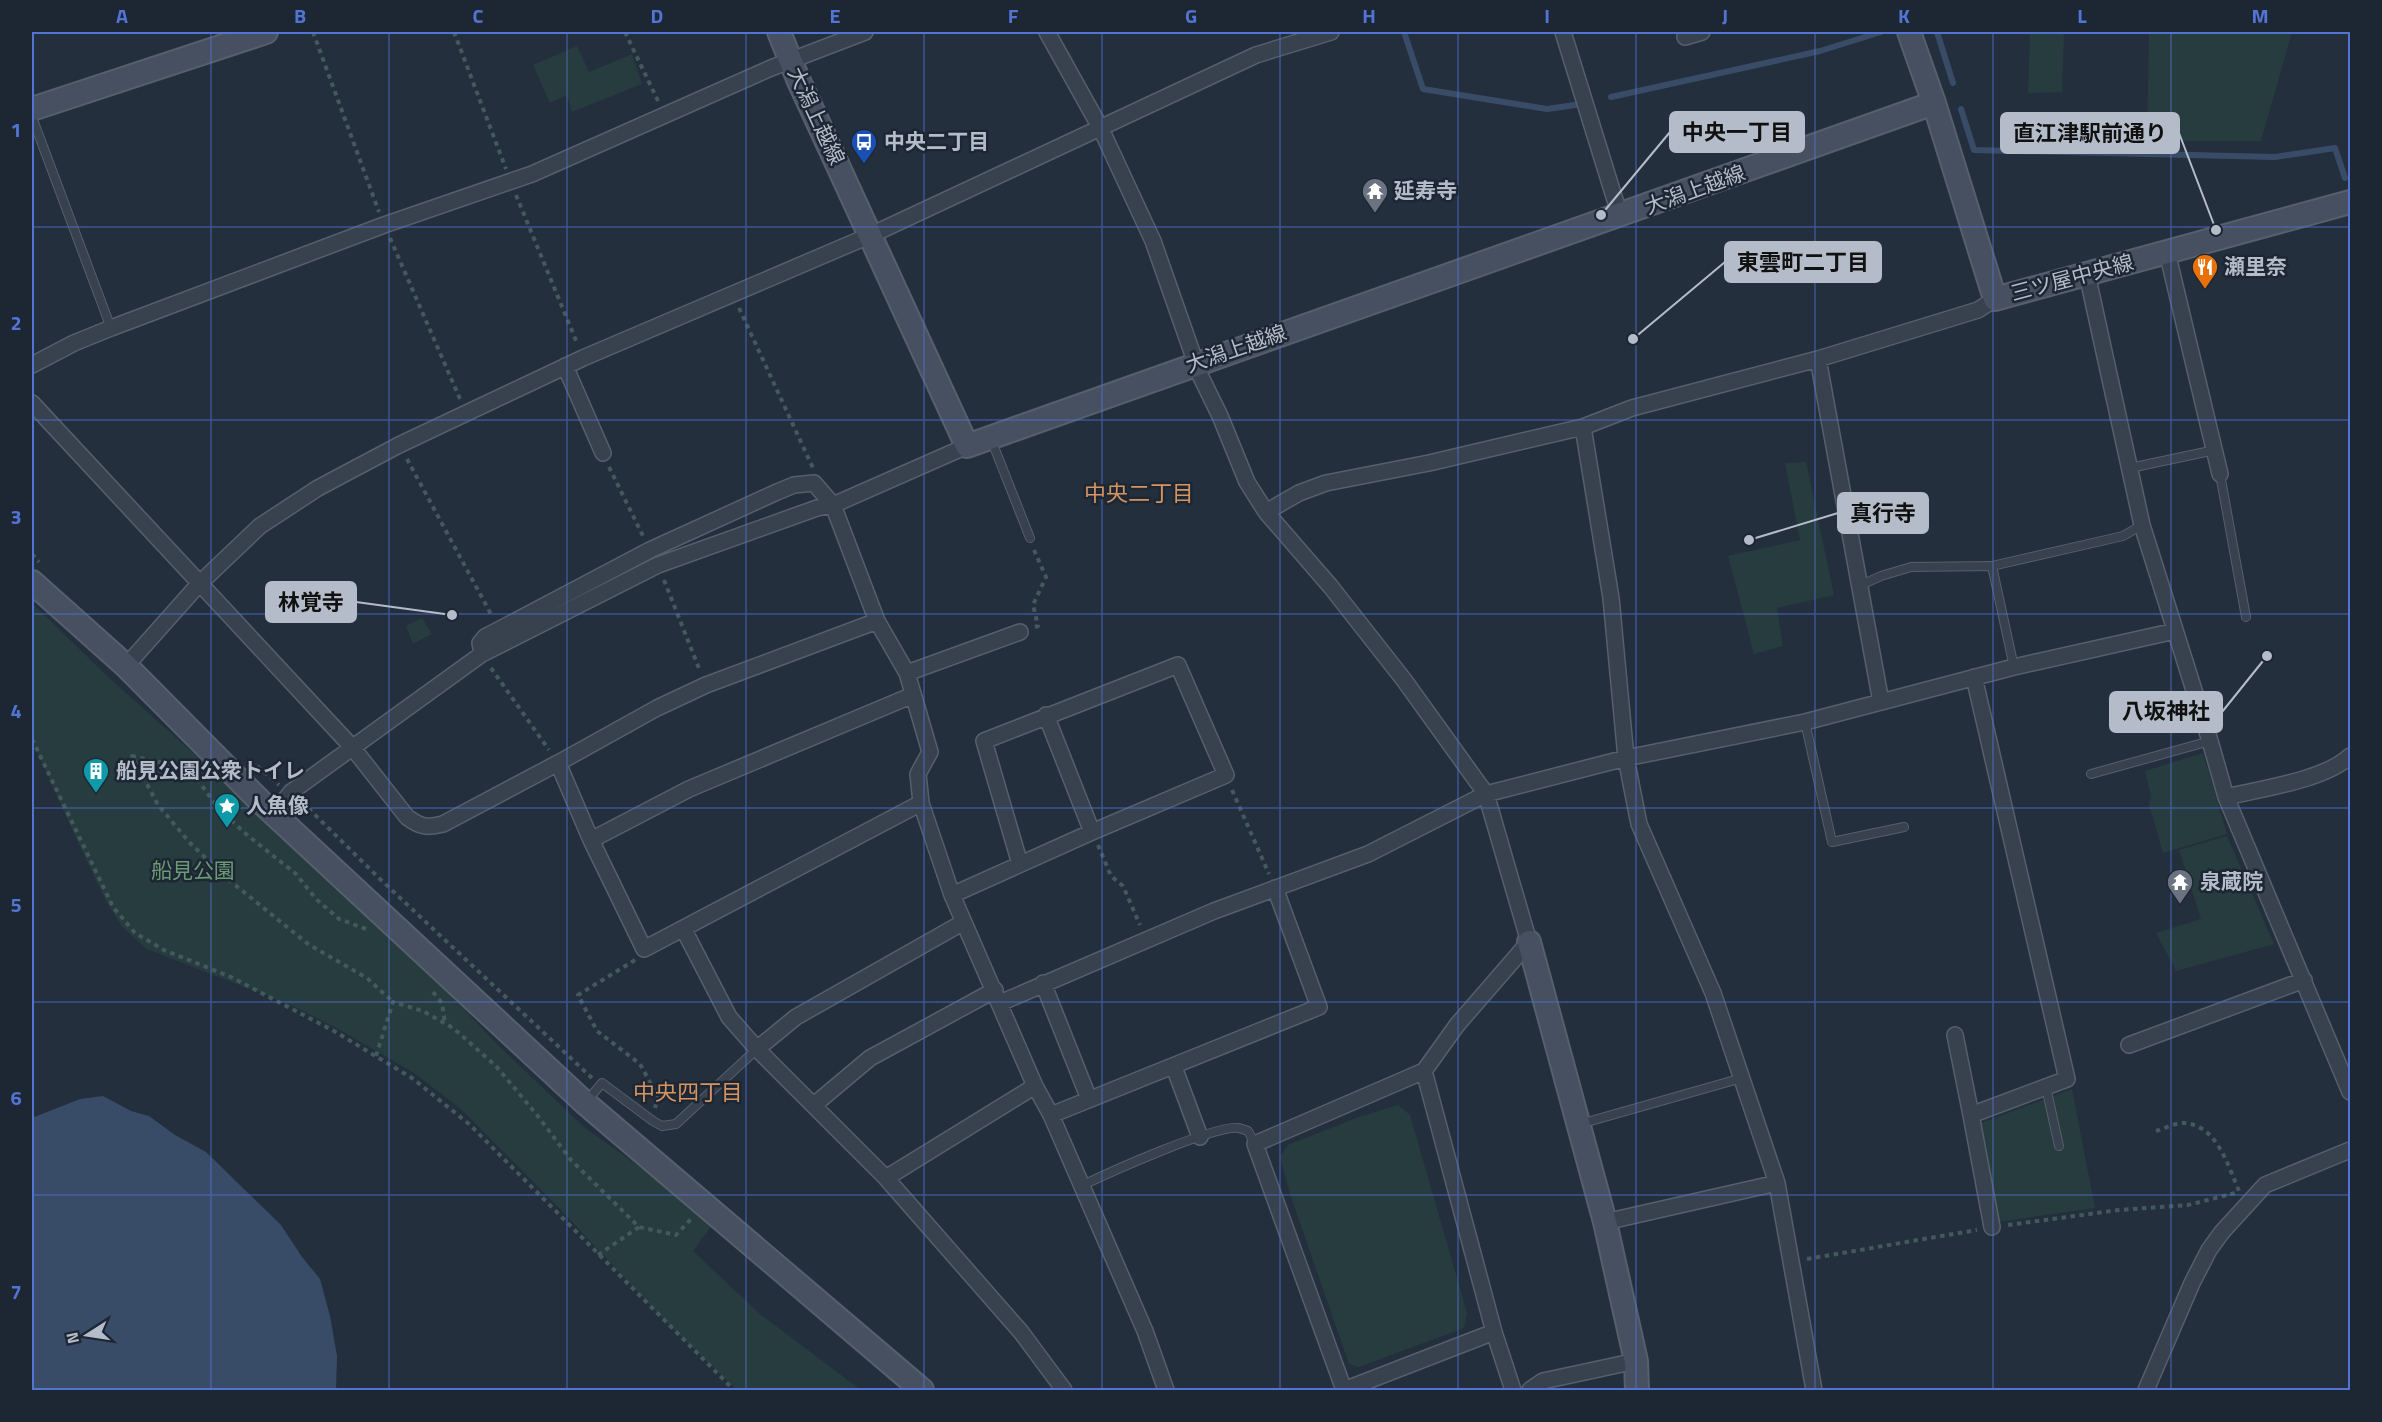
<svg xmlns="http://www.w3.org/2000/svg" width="2382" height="1422" font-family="'Titillium Web','Noto Sans JP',sans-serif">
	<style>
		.green { fill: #263c3f }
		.water { fill: #394c67 }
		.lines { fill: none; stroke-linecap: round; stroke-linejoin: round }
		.stream { stroke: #394c67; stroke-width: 6 }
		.lane-casing { stroke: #565f6c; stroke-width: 10 }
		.street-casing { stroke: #565f6c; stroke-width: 18 }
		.secondary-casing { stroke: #565f6c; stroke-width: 26 }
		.path { stroke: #44595c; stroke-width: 4; stroke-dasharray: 4.5 4.5; stroke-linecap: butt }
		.lane { stroke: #38414e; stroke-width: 8 }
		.street { stroke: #38414e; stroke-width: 15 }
		.secondary { stroke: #465061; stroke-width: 22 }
		.grid { fill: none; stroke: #5274d3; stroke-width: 1.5; stroke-opacity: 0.55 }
		.labels { text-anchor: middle; stroke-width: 5; stroke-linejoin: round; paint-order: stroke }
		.street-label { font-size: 21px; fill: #b4bcc9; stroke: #1d2633 }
		.poi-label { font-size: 21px; font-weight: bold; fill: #b4bcc9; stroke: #1d2633; text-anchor: start }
		.park-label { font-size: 21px; fill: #6b9a76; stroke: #1d2633 }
		.neighbourhood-label { font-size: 22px; fill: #d59563; stroke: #1d2633 }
		.leader { fill: none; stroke: #b4bcc9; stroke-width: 2 }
		.callout-dot { fill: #b4bcc9; stroke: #1d2633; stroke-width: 2 }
		.callout { fill: #b4bcc9; stroke: #b4bcc9; stroke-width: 2 }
		.callout-label { font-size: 22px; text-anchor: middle; font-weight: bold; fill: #111 }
		.neatline { fill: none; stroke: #5274d3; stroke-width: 2 }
		.grid-label { font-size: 20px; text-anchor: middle; font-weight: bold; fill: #5274d3 }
	</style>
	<rect width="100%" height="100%" fill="#242f3e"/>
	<path class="green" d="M2030,32h34l-2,60 -34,1z
		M2149,32h143l-31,109h-114z
		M577,46l12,26 43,-18 10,30 -70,28 -5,-17 -17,8 -17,-38z
		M1806,462l28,133 -57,13 6,38 -29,8 -26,-98 72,-16 -15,-77z
		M32,603l73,71 205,184 126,122 61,64 87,83 131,94 -22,30 67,63 101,76h-124l-69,-66 -107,-114 -99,-100 -48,-37 -74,-43 -49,-25 -144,-56 -25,-22 -16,-26 -30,-63 -44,-98z
		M422,618l10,16 -19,10 -7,-18z
		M2203,753l24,81 -64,19 -14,-49 2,-8 -6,-25z
		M2227,836l47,108 -98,27 -20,-38 45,-14 -22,-69z
		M2072,1089l23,119 -98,14 -19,-98z
		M1398,1105l12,10 57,198 -3,15 -105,39 -10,-3 -58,-167 -11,-40 8,-12 71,-28z"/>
	<path class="water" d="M103,1096l28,15 18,5 26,19 31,17 75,73 21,32 18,22 10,37 7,40 -1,34h-304v-272l48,-19z"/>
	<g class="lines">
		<path class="stream" d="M1404,32l19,57 124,20 35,-5
			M1937,32l16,51
			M1611,97l209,-46 61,-19
			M1961,109l13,41 301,7 60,-9 10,30"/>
		<g class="lane-casing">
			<path id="lane" d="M32,117l79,211
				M991,439l39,99
				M2130,468l85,-18
				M2220,474l26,143
				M1992,566l131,-30 19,-11
				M1859,586l22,-10 30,-9 81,-1 22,101
				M1805,722l27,120 72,-15
				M2091,774l119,-33
				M2046,1087l13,59
				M586,1102l16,-19 51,38 9,5 14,-2 81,-75
				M1580,1124l162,-46
				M1081,1186c27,-13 133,-61 158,-58 3,1 6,2 9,3l7,13"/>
		</g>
		<g class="street-casing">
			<path id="street" d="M1047,32l54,97 52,112 47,134 20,41 27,66 19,30 65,75 73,93 82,114 43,148 -72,83 -33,46 -169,73 89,246 150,-58 -70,-261
				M1563,32l57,184
				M1685,37l17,-5
				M2167,252l53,222
				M2087,274l55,251 68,216 16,56 124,295
				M1818,359l63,343
				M32,365l42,-22 37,-15 273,-103 148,-51 239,-106 94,-36
				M565,366l38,87
				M32,403l320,344 55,70c13,10 20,11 36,7l115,-61 33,77 53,109 277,-146
				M1583,427l28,171 15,160 13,66 74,169 64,190 37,207
				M1266,512l33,-19 27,-10 103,-20 154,-36 49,-19 186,-49 160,-49 17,-11
				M482,654l-2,-11 5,-6 165,-87 127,-58 17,-7 20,-2 19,22 44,116 30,52 23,79 -12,22 3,29 31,92 83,191 16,29 94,216 21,59
				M126,666l73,-82 61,-58 58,-38 81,-43 184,-87 288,-123 385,-180 75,-23
				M907,673l113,-41
				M1046,715l46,117
				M558,763l99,-55 49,-23 171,-64
				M2226,797c34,-8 99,-17 124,-41
				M274,814l17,-22 191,-138 176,-89 159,-57 16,-3 134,-59
				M591,840l98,-51 224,-94
				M952,895l140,-63 134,-57 -48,-110 -194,76 36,123
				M684,930l45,87 28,32 129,129 135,154 43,58
				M1043,983l46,116
				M1000,1003l214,-92 154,-57 118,-60 140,-36 179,-36 209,-55 161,-36
				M1955,1035l16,80 96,-36 -93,-402
				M2129,1045l175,-65
				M757,1049l39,-32 166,-94
				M1174,1067l26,70
				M814,1105l56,-47 125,-68
				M1051,1115l268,-108 -44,-119
				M1971,1115l21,112
				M886,1178l149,-92
				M1605,1222l172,-39
				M1494,1332l19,58
				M1530,1390l13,-9 93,-20
				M2146,1390l46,-107 17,-33 13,-18 43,-47 85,-35"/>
		</g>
		<g class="secondary-casing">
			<path id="secondary" d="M779,32l19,47 169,367 967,-343
				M1909,32l25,71 61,196 355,-97
				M32,109l234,-77
				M32,582l94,84 135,136 324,301 337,287
				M1529,942l76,280 31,139 1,29"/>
		</g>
		<path class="path" d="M313,32l66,180
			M454,32l52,137
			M625,32l33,69
			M516,195l61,148
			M390,238l70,161
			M739,308l74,160
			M407,459l85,157
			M609,467l34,69
			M1034,550l12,27 -13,28 5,21 -3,1
			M32,554l7,8
			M664,580l36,91
			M491,668l58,82
			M32,739l81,168 22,26 29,17 67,27 103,54 78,47 57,46 265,266
			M257,766l22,19
			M1232,790l37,84
			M302,802l78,77 212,199
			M1098,845l13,31 12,10 17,39
			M366,929l-27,-10 -23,-20 -20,-25 -50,-40 -28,-26 -28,-39 -58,-13 26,49 32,38 39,37 79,64 59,34 26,24
			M635,960l-57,35 19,36 43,33 18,33 -3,11
			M433,992l9,11 3,20
			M376,1056l17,-54 30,9 30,17 43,38 41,49 34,45 68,67 37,8 16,-17
			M2156,1131c7,-2 19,-8 27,-8 34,1 45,43 56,68
			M2008,1225l111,-15 69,-5 47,-12
			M598,1255l41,-28
			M1807,1259l170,-29"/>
		<use href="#lane" class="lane"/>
		<use href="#street" class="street"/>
		<use href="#secondary" class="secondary"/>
	</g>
	<path class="grid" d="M211,32v1358M389,32v1358M567,32v1358M746,32v1358M924,32v1358M1102,32v1358M1280,32v1358M1458,32v1358M1636,32v1358M1815,32v1358M1993,32v1358M2171,32v1358M32,227h2318M32,420h2318M32,614h2318M32,808h2318M32,1002h2318M32,1195h2318"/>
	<defs>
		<g id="bus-pin" transform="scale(1.35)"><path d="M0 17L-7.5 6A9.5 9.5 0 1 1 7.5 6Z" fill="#1a4fb4" stroke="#1d2633"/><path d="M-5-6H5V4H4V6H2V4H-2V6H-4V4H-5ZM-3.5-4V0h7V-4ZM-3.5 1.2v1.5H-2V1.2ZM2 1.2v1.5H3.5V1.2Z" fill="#fff"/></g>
		<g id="temple-pin" transform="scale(1.35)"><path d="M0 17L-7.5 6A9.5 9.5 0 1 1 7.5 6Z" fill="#6b7280" stroke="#1d2633"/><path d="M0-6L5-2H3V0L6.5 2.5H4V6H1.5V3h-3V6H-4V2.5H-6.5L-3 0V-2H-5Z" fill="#fff"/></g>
		<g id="restaurant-pin" transform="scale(1.35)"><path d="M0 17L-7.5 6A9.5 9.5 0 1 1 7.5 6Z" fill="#e8710a" stroke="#1d2633"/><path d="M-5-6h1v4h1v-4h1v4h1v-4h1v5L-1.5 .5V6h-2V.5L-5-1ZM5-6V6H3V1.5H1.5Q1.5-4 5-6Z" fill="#fff"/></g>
		<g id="building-pin" transform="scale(1.35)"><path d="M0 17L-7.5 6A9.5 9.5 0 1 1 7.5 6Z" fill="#0f9aa8" stroke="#1d2633"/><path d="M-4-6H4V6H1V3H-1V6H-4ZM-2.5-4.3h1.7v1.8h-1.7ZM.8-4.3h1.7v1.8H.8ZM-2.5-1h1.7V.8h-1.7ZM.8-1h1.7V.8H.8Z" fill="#fff"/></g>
		<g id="sight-pin" transform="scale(1.35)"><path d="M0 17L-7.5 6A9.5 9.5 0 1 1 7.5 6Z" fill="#0f9aa8" stroke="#1d2633"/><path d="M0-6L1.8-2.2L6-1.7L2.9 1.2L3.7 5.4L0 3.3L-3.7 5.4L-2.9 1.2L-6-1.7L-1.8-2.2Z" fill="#fff"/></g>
	</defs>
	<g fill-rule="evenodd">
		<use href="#bus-pin" x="864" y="142"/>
		<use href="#temple-pin" x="1375" y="191"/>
		<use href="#restaurant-pin" x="2205" y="267"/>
		<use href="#building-pin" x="96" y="771"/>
		<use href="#sight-pin" x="227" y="806"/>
		<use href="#temple-pin" x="2180" y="882"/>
	</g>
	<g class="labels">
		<g class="street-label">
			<text transform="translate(816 116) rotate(65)" y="7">大潟上越線</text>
			<text transform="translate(1695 190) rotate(-20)" y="7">大潟上越線</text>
			<text transform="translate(2072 278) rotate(-15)" y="7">三ツ屋中央線</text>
			<text transform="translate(1236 349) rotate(-19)" y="7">大潟上越線</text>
		</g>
		<g class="poi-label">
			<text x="884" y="149">中央二丁目</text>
			<text x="1394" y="198">延寿寺</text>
			<text x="2224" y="274">瀬里奈</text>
			<text x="116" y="778">船見公園公衆トイレ</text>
			<text x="246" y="813">人魚像</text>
			<text x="2200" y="889">泉蔵院</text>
		</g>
		<g class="park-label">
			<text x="193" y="878">船見公園</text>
		</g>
		<g class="neighbourhood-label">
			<text x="1139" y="501">中央二丁目</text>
			<text x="688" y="1100">中央四丁目</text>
		</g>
	</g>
	<path class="leader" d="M1601 215L1670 132M2216 230L2179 133M1633 339L1725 262M1749 540L1838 513M452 615L356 602M2267 656L2222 712"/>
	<g class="callout-dot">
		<circle cx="1601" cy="215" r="6"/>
		<circle cx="2216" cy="230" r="6"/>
		<circle cx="1633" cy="339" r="6"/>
		<circle cx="1749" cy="540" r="6"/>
		<circle cx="452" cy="615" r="6"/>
		<circle cx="2267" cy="656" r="6"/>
	</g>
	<g class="callout">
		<rect x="1670" y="112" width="134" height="40" rx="6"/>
		<rect x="2001" y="113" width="178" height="40" rx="6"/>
		<rect x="1725" y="242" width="156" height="40" rx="6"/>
		<rect x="1838" y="493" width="90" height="40" rx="6"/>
		<rect x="266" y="582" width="90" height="40" rx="6"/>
		<rect x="2110" y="692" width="112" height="40" rx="6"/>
	</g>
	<g class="callout-label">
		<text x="1737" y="140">中央一丁目</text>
		<text x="2090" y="141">直江津駅前通り</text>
		<text x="1803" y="270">東雲町二丁目</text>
		<text x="1883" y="521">真行寺</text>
		<text x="311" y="610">林覚寺</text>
		<text x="2166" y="719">八坂神社</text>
	</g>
	<rect width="2382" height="1422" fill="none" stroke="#1d2633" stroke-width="66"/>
	<g transform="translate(87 1335) rotate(258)" stroke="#1d2633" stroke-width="4.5" paint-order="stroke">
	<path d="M0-4.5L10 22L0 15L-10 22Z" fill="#b4bcc9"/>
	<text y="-9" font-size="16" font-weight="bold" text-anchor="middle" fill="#b4bcc9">N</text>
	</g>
	<rect x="33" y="33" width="2316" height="1356" class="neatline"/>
	<g class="grid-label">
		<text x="122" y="23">A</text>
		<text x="300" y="23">B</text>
		<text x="478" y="23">C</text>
		<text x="657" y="23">D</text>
		<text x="835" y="23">E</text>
		<text x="1013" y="23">F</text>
		<text x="1191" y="23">G</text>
		<text x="1369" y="23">H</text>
		<text x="1547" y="23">I</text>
		<text x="1725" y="23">J</text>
		<text x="1904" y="23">K</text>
		<text x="2082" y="23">L</text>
		<text x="2260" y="23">M</text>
		<text x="16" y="137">1</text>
		<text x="16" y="330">2</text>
		<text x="16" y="524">3</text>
		<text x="16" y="718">4</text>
		<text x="16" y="912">5</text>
		<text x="16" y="1105">6</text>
		<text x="16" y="1299">7</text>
	</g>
</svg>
